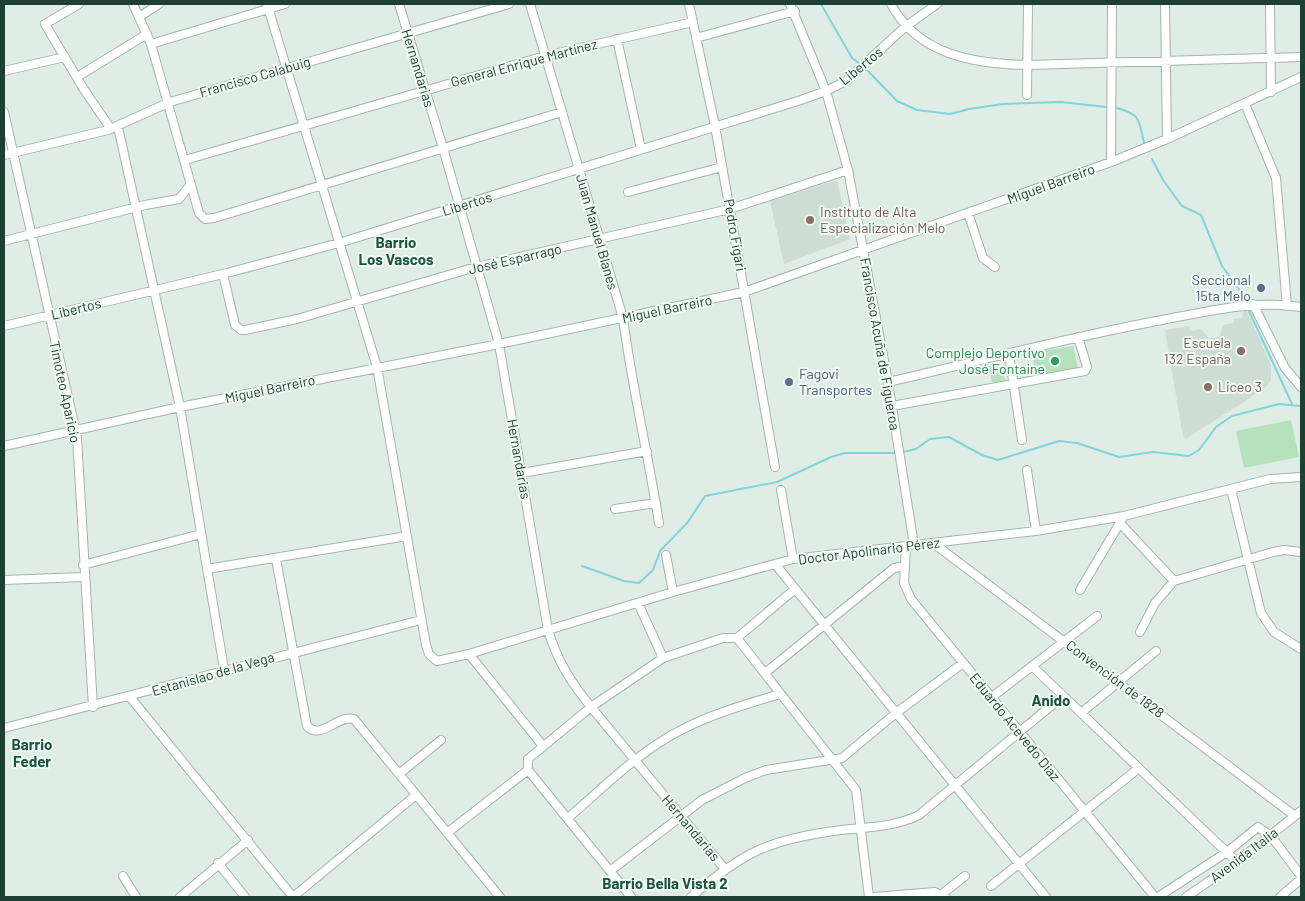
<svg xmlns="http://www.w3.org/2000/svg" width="1305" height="901" font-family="Barlow,sans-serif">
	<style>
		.built { fill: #ceddd4 }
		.green { fill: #b6e1bd }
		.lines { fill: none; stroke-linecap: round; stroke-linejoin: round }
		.stream { stroke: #81d4d9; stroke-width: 2 }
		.minor-casing { stroke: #a2b5ad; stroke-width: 10 }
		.minor { stroke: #fff; stroke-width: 8 }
		.education-dot { fill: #8d6e63; stroke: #f1f9f4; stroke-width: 2 }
		.service-dot { fill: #5c6f8a; stroke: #f1f9f4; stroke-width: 2 }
		.leisure-dot { fill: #2e9e5b; stroke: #f1f9f4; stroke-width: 2 }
		.labels { text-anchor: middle; stroke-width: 4; stroke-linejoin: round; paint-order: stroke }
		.street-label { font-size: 14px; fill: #1e3f33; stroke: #f1f9f4 }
		.education-label { font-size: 14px; fill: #785e54; stroke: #f1f9f4; text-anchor: start }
		.service-label { font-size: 14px; fill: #4e5e75; stroke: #f1f9f4; text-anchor: end }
		.leisure-label { font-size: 14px; fill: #27864d; stroke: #f1f9f4; text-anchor: end }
		.neighbourhood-label { font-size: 15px; font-weight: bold; fill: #18543f; stroke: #f1f9f4 }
	</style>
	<rect width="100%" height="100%" fill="#e0ede6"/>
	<path class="built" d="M837,180l13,59 -66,25 -14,-63z
		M1244,311h3l24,54v15l-4,6 -23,16 -58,37 -3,-2 -18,-107 24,-4 1,5 11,-2 8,9h6l5,-2 3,-11 11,-2v-4l8,-1z"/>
	<path class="green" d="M1073,346l5,22 -42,8 -4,-23z
		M1001,363l4,17 -13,3 -3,-17z
		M1291,420l8,37 -55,11 -8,-37z"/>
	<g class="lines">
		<path class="stream" d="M821,4l31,54 8,6
			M866,69l31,32 20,9 33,4 19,-5 34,-5 58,-2 45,5
			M1117,108c24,6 22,13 27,35
			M1152,159l11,21 19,26 19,9 21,51 24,33
			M1249,311l43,93
			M903,452l13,-3 14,-10 19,-2 33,18 16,5 61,-19 18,2 42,14 34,-5 36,4 10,-6 17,-23 16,-11 47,-12 22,2
			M582,566l42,15 15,2 14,-13 7,-19 28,-29 17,-26 72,-14 54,-25 14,-4h50"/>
		<g class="minor-casing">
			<path id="minor" d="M79,4l-34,20 38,64 28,41
				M133,4l18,40 48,169 6,6 9,-1 348,-106
				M267,4l110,363 49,278 3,9 8,7 32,-7 204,-62 120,-33 243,-28 88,-15 146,-37 31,-2
				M399,4l44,144 56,196 49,286c10,32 22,51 43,77l133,161
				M530,4l93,314c9,69 25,136 36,205
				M689,4l26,122 60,341
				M790,4l36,87 22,79 40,212 26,163
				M891,4c27,51 83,60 137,61l273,-8
				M1165,4l2,135
				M1270,4l1,88
				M139,17l20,-13
				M696,38l99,-27
				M617,39l24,110
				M151,44l134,-40
				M4,71l61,-14
				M77,77l70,-43
				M1027,95l1,-91
				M1245,104l31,74 11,128
				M4,112l73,325 16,270
				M118,127l62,280 44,262
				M4,155l104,-25 62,-28 339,-98
				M185,160l360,-104 148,-34
				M1111,162l1,-158
				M628,192l94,-25
				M968,213l15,45 12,9
				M4,241l141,-36 34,-6 12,-15
				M223,274l12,51 6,5h4l52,-11 179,-52 254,-58 118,-39
				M1253,304l32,64 16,19
				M4,326l223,-53 112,-30 462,-143 25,-9 20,-10 59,-54 32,-23
				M1009,354l13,86
				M888,382c91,-21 182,-45 274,-62 49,-9 89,-20 139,-13
				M892,406l193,-35 2,-4 -9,-30
				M4,446l176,-39 319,-63 245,-52 367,-130 56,-23 134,-62
				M1027,470l9,61
				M522,473l125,-22
				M1231,489l30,124 13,19 27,17
				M781,490l12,69
				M615,509l41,-6
				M1120,523l54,58
				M933,543l362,273
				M906,546l-2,37 7,16 244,298
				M666,555l7,37
				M276,559l31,167c14,15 31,-12 47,-7l146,178
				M775,564l271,333
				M83,565l118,-31
				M207,569l200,-33
				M4,580l79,-3
				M1080,590l44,-74
				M638,603l25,55
				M1140,632l15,-29 19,-22 99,-29 11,-2 17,2
				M737,638l119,152 13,107
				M737,638l58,-49
				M469,654l74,92
				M1032,666l205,196
				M765,673l129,-105 11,-2
				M130,697l163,200
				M992,697l105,-81
				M1081,713l75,-62
				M4,728l417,-108
				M528,770v-11l63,-52 72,-49 60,-20h14
				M528,770l103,127
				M399,774l42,-34
				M568,818c36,-31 71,-67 115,-89 31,-16 64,-25 97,-35
				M447,833l81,-63
				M218,863l27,34
				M610,871l92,-71 43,-22 21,-8 76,-12 54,-45 67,-50
				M123,876l13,21
				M991,886l148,-118
				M942,894l23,-18
				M180,897l68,-57
				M293,897l123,-102
				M691,897c53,-46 80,-58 150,-67 27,-3 54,-3 78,-15l144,-119
				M874,897l61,-5 10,5
				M1158,897l69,-45 31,-25 13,9 30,40
				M1186,897l51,-35 64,-51
				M1280,897l21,-18"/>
		</g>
		<use href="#minor" class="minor"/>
	</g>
	<g class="education-dot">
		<circle cx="810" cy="220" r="5"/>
		<circle cx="1241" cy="351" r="5"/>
		<circle cx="1208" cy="387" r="5"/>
	</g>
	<g class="service-dot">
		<circle cx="1261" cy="288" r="5"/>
		<circle cx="789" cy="382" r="5"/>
	</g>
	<circle class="leisure-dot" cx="1055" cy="361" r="5"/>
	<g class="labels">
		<g class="street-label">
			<text transform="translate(524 63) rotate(-15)" y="5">General Enrique Martínez</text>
			<text transform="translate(861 66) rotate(-39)" y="5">Libertos</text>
			<text transform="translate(418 68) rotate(73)" y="5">Hernandarias</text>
			<text transform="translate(255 77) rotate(-16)" y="5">Francisco Calabuig</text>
			<text transform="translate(1051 184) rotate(-20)" y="5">Miguel Barreiro</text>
			<text transform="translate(467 204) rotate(-17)" y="5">Libertos</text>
			<text transform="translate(597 232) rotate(74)" y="5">Juan Manuel Blanes</text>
			<text transform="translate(735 235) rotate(80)" y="5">Pedro Figari</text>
			<text transform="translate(515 259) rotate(-13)" y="5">José Esparrago</text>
			<text transform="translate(76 309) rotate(-14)" y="5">Libertos</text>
			<text transform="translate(667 309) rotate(-12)" y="5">Miguel Barreiro</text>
			<text transform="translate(880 344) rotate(80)" y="5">Francisco Acuña de Figueroa</text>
			<text transform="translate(270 389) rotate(-12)" y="5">Miguel Barreiro</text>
			<text transform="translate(65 392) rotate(78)" y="5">Timoteo Aparicio</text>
			<text transform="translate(519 459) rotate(80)" y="5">Hernandarias</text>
			<text transform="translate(869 551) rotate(-7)" y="5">Doctor Apolinario Pérez</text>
			<text transform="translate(213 674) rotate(-16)" y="5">Estanislao de la Vega</text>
			<text transform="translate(1115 679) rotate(37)" y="5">Convención de 1828</text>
			<text transform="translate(1015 727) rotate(51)" y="5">Eduardo Acevedo Diaz</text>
			<text transform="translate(691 828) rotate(50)" y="5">Hernandarias</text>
			<text transform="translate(1244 855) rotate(-37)" y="5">Avenida Italia</text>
		</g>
		<g class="education-label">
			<text x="820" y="217">Instituto de Alta<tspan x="820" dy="16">Especialización Melo</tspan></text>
			<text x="1231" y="348" text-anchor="end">Escuela<tspan x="1231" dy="16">132 España</tspan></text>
			<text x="1218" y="392">Liceo 3</text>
		</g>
		<g class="service-label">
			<text x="1251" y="285">Seccional<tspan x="1251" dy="16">15ta Melo</tspan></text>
			<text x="799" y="379" text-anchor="start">Fagovi<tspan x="799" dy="16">Transportes</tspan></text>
		</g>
		<g class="leisure-label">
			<text x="1045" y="358">Complejo Deportivo<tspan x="1045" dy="16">José Fontaine</tspan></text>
		</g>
		<g class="neighbourhood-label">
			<text x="396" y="248">Barrio<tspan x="396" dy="17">Los Vascos</tspan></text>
			<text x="1051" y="706">Anido</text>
			<text x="32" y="750">Barrio<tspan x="32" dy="17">Feder</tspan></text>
			<text x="665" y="889">Barrio Bella Vista 2</text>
		</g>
	</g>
	<rect width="1305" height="901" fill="none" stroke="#1e3f33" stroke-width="10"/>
</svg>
